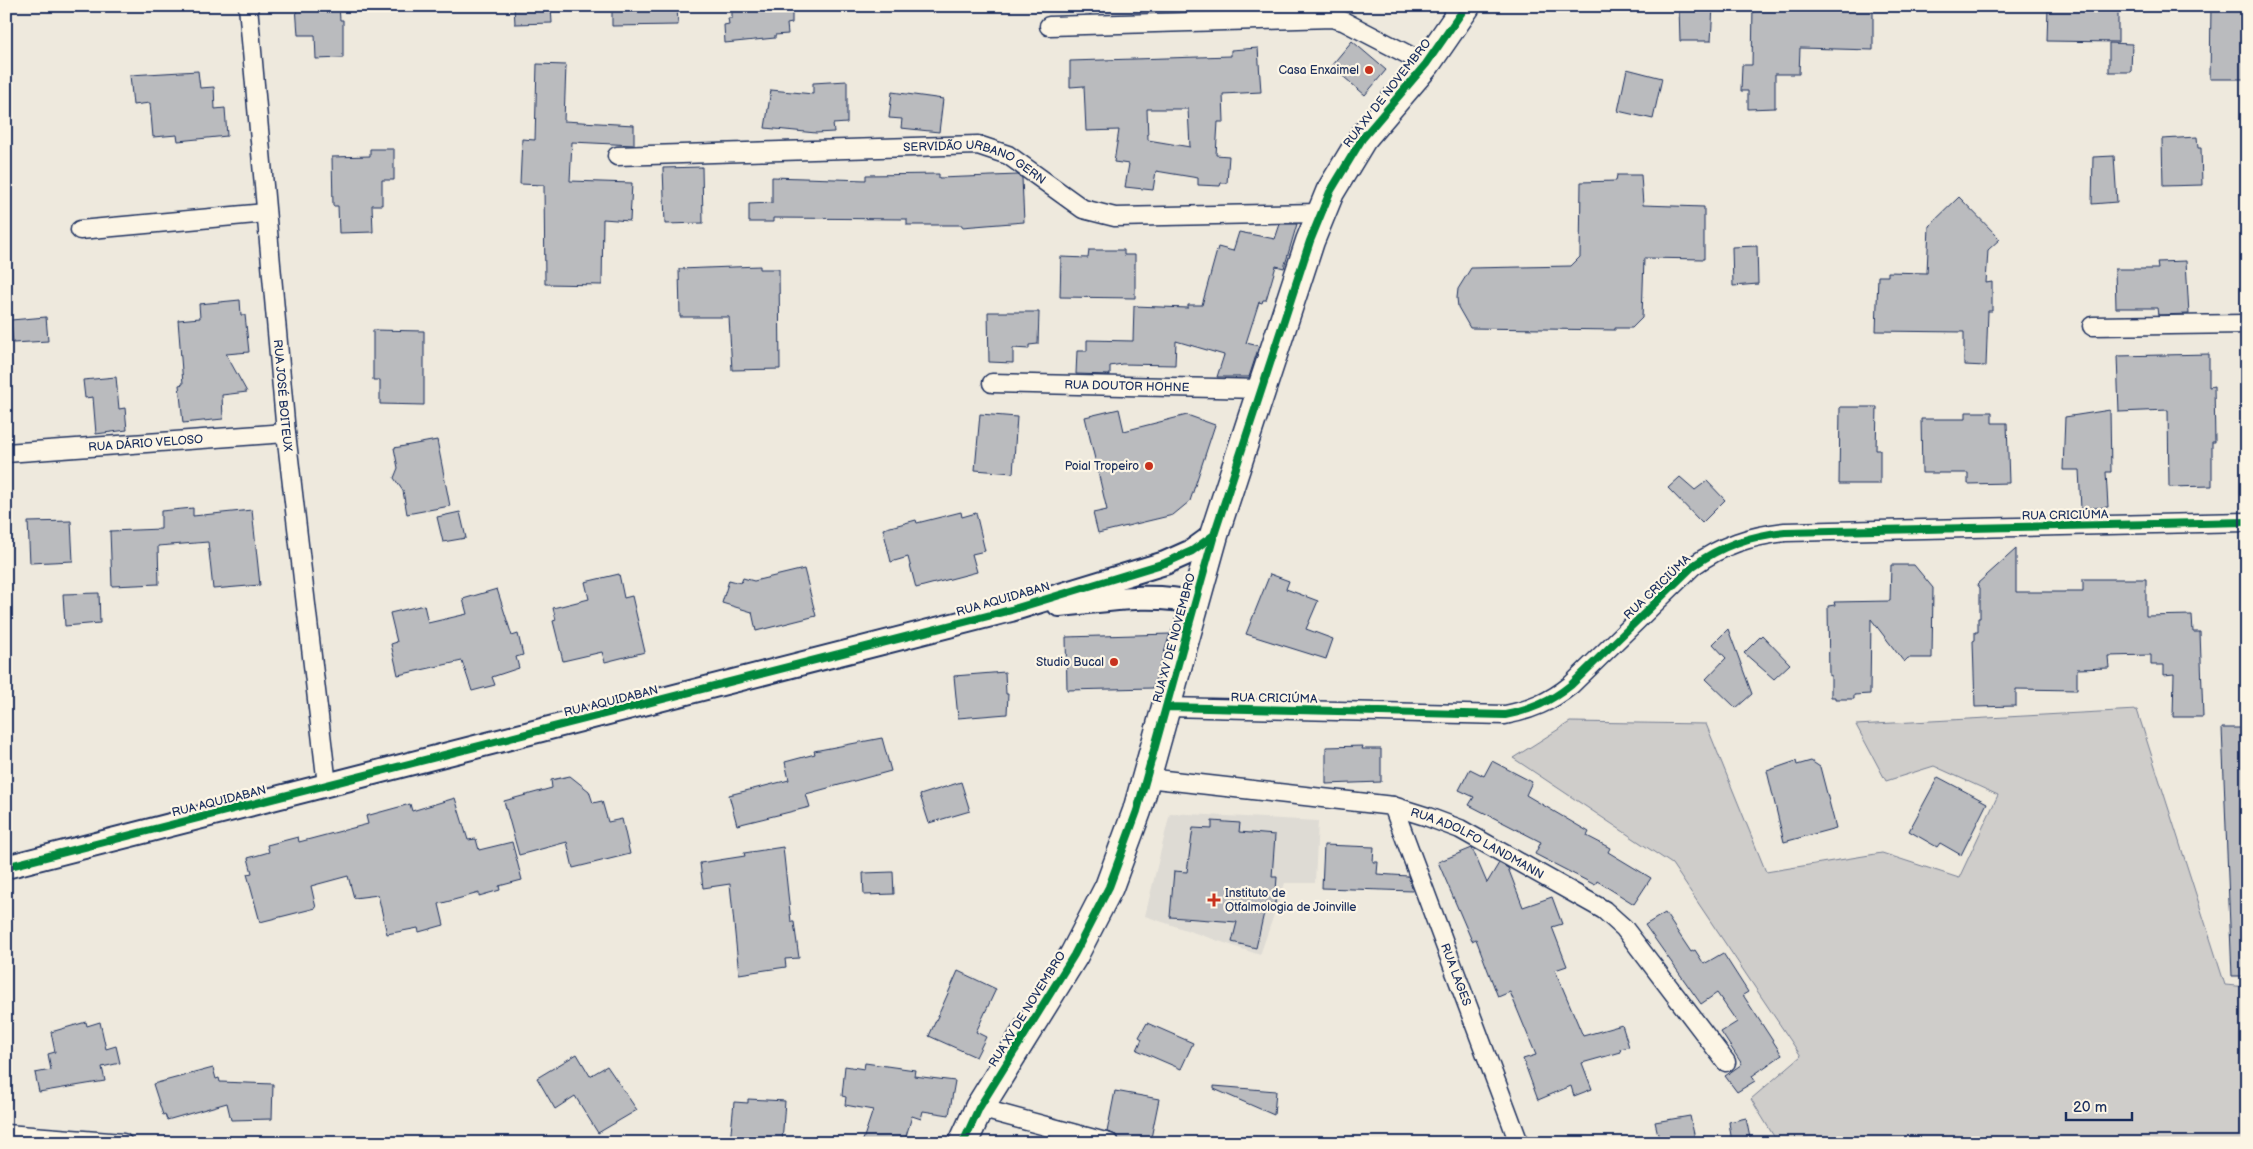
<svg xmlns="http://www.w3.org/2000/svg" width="2253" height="1149" font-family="'Balsamiq Sans',sans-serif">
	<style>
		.built { fill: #dedbd4 }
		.green { fill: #cfcdca; stroke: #757e94 }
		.building { fill: #babbbe; stroke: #1b2f5e; fill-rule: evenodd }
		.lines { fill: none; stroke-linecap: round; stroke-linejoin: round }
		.minor-casing { stroke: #1b2f5e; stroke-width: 21 }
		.tertiary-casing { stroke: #1b2f5e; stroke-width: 26 }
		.primary-casing { stroke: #1b2f5e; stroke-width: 31 }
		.minor { stroke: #fcf5e5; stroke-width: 18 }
		.tertiary { stroke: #fcf5e5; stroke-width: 22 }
		.primary { stroke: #fcf5e5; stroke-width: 28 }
		.cycleway-casing { stroke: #fcf5e5; stroke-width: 11 }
		.cycleway { stroke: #00873e; stroke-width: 8 }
		.poi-dot { fill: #c8321e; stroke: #fcf5e5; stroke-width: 2 }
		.labels { text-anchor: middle; stroke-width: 4.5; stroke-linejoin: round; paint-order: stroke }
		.poi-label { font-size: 12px; fill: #1b2f5e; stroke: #fcf5e5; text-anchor: end }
		.street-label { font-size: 12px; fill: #1b2f5e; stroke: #fcf5e5 }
	</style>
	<rect width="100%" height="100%" fill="#eee9dd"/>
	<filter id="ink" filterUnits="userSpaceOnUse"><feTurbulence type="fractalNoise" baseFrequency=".02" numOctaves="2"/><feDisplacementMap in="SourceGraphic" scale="10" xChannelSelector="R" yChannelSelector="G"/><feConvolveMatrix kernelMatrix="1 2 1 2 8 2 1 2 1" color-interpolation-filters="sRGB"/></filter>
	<g filter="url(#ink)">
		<path class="built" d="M1170,813l148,8 -3,62h-30l-25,72 -115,-39z"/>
		<path class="green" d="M2137,710l88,275 22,2v156h-469l-27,-44 50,-43 -129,-192 -159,-106 57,-36 136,2 60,148 116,-19 77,25 39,-83 -64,-29 -48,15 -30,-56z"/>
		<path class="building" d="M296,6h43l1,14h3v38l-27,1 -1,-24h-17z
			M514,6h37l1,17 -37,1z
			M612,6h65l1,19 -66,1z
			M732,6h60v17l-5,1 1,10 -13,1v3l-50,5 -1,-18 5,-1 -1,-6h4z
			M1679,6h34l-2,35h-31z
			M1753,6h120v44l-73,-2 -1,26h-24v34l-27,1v-18h-7l1,-26h10z
			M2048,6h70v36l-71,-1z
			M2211,6h36l-2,73h-35z
			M1352,41l34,29 -21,25 -34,-29z
			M2109,43l23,1 -1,28h-22z
			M1258,48l3,44 -38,2 1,28h-6l-2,33 13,1 -2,27h-6l-1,3 -22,-1v-7l-42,-7 -3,19 -28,-3 4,-23 -15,-2 5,-32 -33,1 -2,-45 -14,1v-26l161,-5v-6zM1147,109h41l2,38 -42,-7z
			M537,64l29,1 -2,56 70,4v20l-62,-3 -2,39 62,2 -2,38 -27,-2 -1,66 -57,-1 -1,-99 -24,-1 2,-45 13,1z
			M1627,69l35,9 -9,41 -35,-8z
			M198,71l2,17 14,-1 1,22 10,-1 2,28 -49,5 -1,-6 -24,2 -3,-34 -17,2 -3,-30z
			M847,81v42l-14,1 1,8 -18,1 -51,-5 6,-38 42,4v-11z
			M892,92l51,7 -4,33 -38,-4 1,-9 -13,-1z
			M2197,137l1,11h3l1,37 -39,1 -1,-47z
			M370,149h24v31h-12v25h-10l1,27 -34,1 -1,-27h-5l-1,-49 38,-1z
			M2114,156l3,46 -25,2 1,-47z
			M702,167l1,56 -38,1 -2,-56z
			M939,174v4l79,-3 4,3 2,44 -62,5v-2h-55v-6l-134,-1v4h-24v-18l23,-1v-26l94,3v-5z
			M1617,175h24l2,30 61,2v52l-60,-1 -2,60 -10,10h-17v2l-145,-2 -12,-21 -1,-9 1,-9 13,-21 100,-2 9,-9 1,-75 35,-1z
			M1959,197l41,42 -12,11 -2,33 6,-1v29h-4l-2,55 -22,-1v-33l-88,-1 2,-55h10v-4l39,1 2,-47z
			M1280,224h17l-13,44 -8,-2 -10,34h-3l-1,3 -3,-1 -13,41 13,3 -10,31h-32l7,-22 -48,-14 -1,24 -53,-1 -12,2v9l-34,-1 1,-23h10v-11l46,1 1,-35 54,2v-3h14l16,-58 15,4 6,-19 36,7z
			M1757,246l1,38 -25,2 -1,-39z
			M1089,250h35v5h11v43l-75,-1 1,-40 27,1z
			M2186,261l3,53 -31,1 -1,-7h-41l-1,-39h43l-1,-7z
			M760,266v3h19l1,100 -48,1 -3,-53h-49l-1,-48z
			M240,300l1,15h4l4,37 -23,2 21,38 -25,3 1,24 -40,4 -4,-38 4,-1 -5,-64 22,-2 -1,-14z
			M988,312h51l-1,32 -9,1v4l-16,-1v15l-24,-1z
			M46,317l2,24 -35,2 -2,-23z
			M373,330l51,1v74l-44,-1v-24h-7z
			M2209,354v33l5,-1 1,56h-3v44l-43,1 -1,-77 -49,2 -2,-56z
			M116,377l3,32 6,-1 2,22 -31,4 -3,-37 -8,1 -2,-18z
			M1840,407h37l-1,43h4v34h-41z
			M1119,409l5,22 63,-16 28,10 -25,76 -17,14 -75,18 -5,-20 14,-3 -22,-93z
			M2110,410l1,62h-5l2,35 -27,2 -2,-39h-16l2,-53z
			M1966,412h26v11h15l2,60 -41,1v-11h-46l-1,-54h45z
			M980,414l37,3 -4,56 -38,-3z
			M437,440l13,66 -43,8 -4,-23 -9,-13 4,-10 -4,-20z
			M1680,477l15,13 12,-9 18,19 -23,23 -34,-35z
			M193,508v8l59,-6 8,75 -47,4 -5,-47 -50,4 1,38 -47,2 -2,-55 51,-2v-18z
			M460,512l6,26 -23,4 -6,-25z
			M961,512l1,5 14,-4 9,38 -13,3 5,18 -61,16 -8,-31 -17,5 -8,-33 33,-9 1,3z
			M71,521l2,40 -43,2 -2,-41z
			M2016,549v43h67v-13h63v37l46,-1 1,17h7l3,85h-30l1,-43 -10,1v-10h-13v-10l-43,1 1,12 -32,1v21l-61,-1v17l-41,1 -2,-66 2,-1v-8h3v-14h2v-30l-3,-4z
			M1891,565h23l19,23 -1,70h-24l-4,4 -33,-43 -1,75 -16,1v4h-19v-2h-4v-22l-2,1 -1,-70 7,-1 -1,-3 56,-1z
			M804,569l12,47 -60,15 -4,-19 -30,-9 7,-23 12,3 2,-5 11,3z
			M619,574l5,24 8,-2 13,56 -40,10 -3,-10 -39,9 -10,-40 3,-1 -3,-12 36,-9 -4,-17z
			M1270,574l19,7 -3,8 32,12 -12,28 27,10 -7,20 -80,-25z
			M497,589l15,47 6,-2 5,21 -7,2 3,11 -27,9 3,8 -23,6 -10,-30 -64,14 -7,-31 6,-2 -7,-29 34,-8 4,18 39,-9 -4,-15z
			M99,593l1,30 -35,3 -2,-32z
			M1728,629l24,65 -16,14 -30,-29 20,-21 -13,-14z
			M1170,634l-17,54 -86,2 -1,-53z
			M1762,635l28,29 -16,15 -30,-26z
			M1005,672l1,22h2l-1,20 -49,4 -4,-42z
			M2222,728h25v248h-15z
			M882,738l9,33 -85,23 4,13 -73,18 -8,-30 60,-15 -4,-18 30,-8 -1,-3z
			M1363,746l-1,3h19v33l-55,2v-37z
			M1492,761l40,21 -6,13 63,37 -2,4 23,12 -2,4 43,26 -17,26 -37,-23 -2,4 -60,-31 6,-12 -72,-37 5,-8 -15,-7 11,-21 14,7z
			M1796,761l1,4 14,-4 9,6 16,61 -52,14 -17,-71z
			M570,776l19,15 4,12 9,-2 6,21 14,-3 8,35 -57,14 -6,-26 -48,13 -15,-54 48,-13 -1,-8z
			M1938,777l49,26 -26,52 -21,-12 -3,4 -28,-16z
			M961,782l9,29 -41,12 -9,-28z
			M455,798l13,42 8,-1 3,11 33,-8 10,38 -23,6 1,4 -21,6v-3l-40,11 5,21 -25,7 -1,-4 -31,6 -9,-39 -24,3 -6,-22 -37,10 5,22 -56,14 -13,-48 5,-1 -4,-15 21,-6 -2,-7 31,-8 1,5 69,-18 -2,-8 44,-12 2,7z
			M1212,821l28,2 -1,9 36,3 -3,42h5l-2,27h-9l-10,44 -24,-6 5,-20 -67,-5 4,-46 13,1 6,-44 19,1z
			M1324,845l50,2 -1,15h5l-1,12 31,2 5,15 -91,-3z
			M783,847l8,75h3l5,36 -14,1 1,8 -47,7 -9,-90 -27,4 -3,-25 45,-7 -1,-3z
			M1472,848l15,35 12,-20 9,5 15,39 29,-10 10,27 -10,3 15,39 -12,4 28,66 39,-11 7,22 -9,2 1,3 -39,11 10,26 -18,7 -3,-10 -33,14 -15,-41 13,-4 -26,-63 -12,5 -22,-58 -4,2 -34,-79z
			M893,872l1,22 -30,1 -1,-22z
			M1665,913l26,39 4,-2 9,14 19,-11 25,39 -5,3 39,60 -30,21 3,5 -18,11 -12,-16 17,-12 -21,-32 16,-10 -20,-29 -16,11 -56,-79z
			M958,971l38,18 -20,43 10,5 -10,20 -47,-21z
			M86,1022l1,4 13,-4 6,27 10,-3 4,17 -18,4 3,14 -66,11 -4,-19 16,-3 -3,-16 7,-2 -4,-20z
			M1147,1023l46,20 -12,26 -44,-19 5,-11 -3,-2z
			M577,1054l13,22 17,-10 30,44 -39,23 -23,-37 -20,13 -18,-31z
			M865,1063l50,7 -1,6 41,5 -6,34 -26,-4 -2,8 -9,-3 -8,27h-42l11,-33 -28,-5 1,-8 -4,-1 3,-30 19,3z
			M213,1068l3,11 3,-1 1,4 53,2 -1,35 -41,1 -4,-17 -60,17 -2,-6 -2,1 -10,-31z
			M1214,1086l62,5 -2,24 -60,-26z
			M1115,1091l44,8 -9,44 -31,-3 -3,-5 -9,-3z
			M748,1099l37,2 -3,42h-52l4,-41 14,1z
			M1690,1116l6,27h-36l-5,-21z
			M1746,1118l5,25h-19l-3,-21z"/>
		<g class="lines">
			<g class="minor-casing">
				<g id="minor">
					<path id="s1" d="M248,6l38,427 41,352"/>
					<path d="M1049,26l283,-8 11,3 83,43"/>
					<path id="s2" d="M617,156l361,-11 30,10 75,54 32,8 206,-4"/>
					<path d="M80,230l186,-17"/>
					<path d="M2092,326l155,-2"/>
					<path id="s3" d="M992,383l269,6"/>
					<path id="s4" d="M6,453l280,-20"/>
					<path d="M1167,707l338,8c26,-5 45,-13 66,-30l122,-119c29,-21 57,-30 92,-34l462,-10"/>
					<path id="s5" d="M1147,778l246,28 35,11 32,12 144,81 20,18 102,134"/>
					<path id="s6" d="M1393,806l126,337"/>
					<path d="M979,1108l130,35"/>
					<path d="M6,1134l117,9"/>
				</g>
			</g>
			<g class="tertiary-casing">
				<path id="tertiary" d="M1059,605c45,-4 92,-13 137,-2
					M6,867l1005,-257 154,-47 27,-12 22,-16"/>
			</g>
			<g class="primary-casing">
				<path id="primary" d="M963,1143l16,-35 95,-153 35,-68 28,-76 77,-276 96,-294 20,-49 32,-53 64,-75 40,-58"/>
			</g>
			<use href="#minor" class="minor"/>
			<use href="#tertiary" class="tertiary"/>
			<use href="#primary" class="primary"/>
			<g class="cycleway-casing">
				<path id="cycleway" d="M1167,707l338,8c26,-5 45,-13 66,-30l122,-119c29,-21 57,-30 92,-34l462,-10
					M6,867l1005,-257 154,-47 27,-12 22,-16
					M963,1143l16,-35 95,-153 35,-68 28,-76 77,-276 96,-294 20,-49 32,-53 64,-75 40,-58"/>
			</g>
			<use href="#cycleway" class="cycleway"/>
		</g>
	</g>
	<g class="poi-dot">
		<circle cx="1369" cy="70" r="5"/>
		<circle cx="1149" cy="466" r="5"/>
		<circle cx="1114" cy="662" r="5"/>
		<path d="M1211.5 892.5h5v5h5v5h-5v5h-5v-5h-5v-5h5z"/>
	</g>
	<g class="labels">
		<g class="poi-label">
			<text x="1359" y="74">Casa Enxaimel</text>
			<text x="1139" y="470">Poial Tropeiro</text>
			<text x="1104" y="666">Studio Bucal</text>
			<text x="1225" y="897" text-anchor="start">Instituto de<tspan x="1225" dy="14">Otfalmologia de Joinville</tspan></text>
		</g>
		<g class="street-label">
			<text transform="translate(1387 93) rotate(-52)" y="4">RUA XV DE NOVEMBRO</text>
			<text dy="4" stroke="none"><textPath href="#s2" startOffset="362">SERVIDÃO URBANO GERN</textPath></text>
			<text dy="4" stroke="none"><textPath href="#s3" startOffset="135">RUA DOUTOR HOHNE</textPath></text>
			<text dy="4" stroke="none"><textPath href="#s1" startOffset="391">RUA JOSÉ BOITEUX</textPath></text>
			<text dy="4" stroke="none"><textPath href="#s4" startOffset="140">RUA DÁRIO VELOSO</textPath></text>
			<text transform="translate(2065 515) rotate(-1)" y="4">RUA CRICIÚMA</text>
			<text transform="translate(1657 587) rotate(-44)" y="4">RUA CRICIÚMA</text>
			<text transform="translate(1003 599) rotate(-16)" y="4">RUA AQUIDABAN</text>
			<text transform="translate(1174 638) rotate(-75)" y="4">RUA XV DE NOVEMBRO</text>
			<text transform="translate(1274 698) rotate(1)" y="4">RUA CRICIÚMA</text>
			<text transform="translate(611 701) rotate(-14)" y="4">RUA AQUIDABAN</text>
			<text transform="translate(219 801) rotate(-14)" y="4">RUA AQUIDABAN</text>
			<text dy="4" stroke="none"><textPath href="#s5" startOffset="340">RUA ADOLFO LANDMANN</textPath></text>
			<text dy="4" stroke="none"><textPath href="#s6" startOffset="180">RUA LAGES</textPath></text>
			<text transform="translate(1027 1009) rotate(-58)" y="4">RUA XV DE NOVEMBRO</text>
		</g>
	</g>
	<rect width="2253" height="1149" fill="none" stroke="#fcf5e5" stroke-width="25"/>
	<rect x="12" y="12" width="2228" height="1124" fill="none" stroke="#1b2f5e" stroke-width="2" filter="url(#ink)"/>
	<path d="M2066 1112v8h66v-8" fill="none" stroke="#1b2f5e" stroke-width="2.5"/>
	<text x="2073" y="1112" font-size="15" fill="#1b2f5e" stroke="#fcf5e5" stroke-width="4" paint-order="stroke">20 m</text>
</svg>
